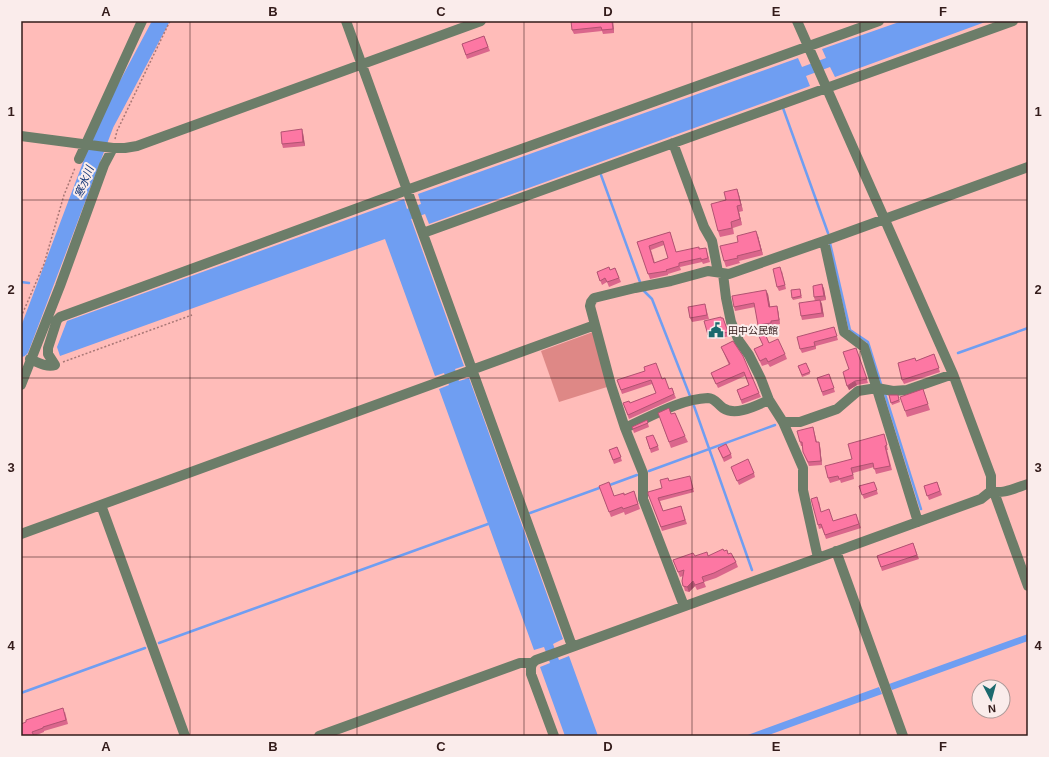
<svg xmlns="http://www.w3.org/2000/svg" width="1049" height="757" font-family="Arial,'Noto Sans JP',sans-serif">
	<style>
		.green { fill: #de8886 }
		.water { fill: #6f9ef2 }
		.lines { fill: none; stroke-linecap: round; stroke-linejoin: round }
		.stream { stroke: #6f9ef2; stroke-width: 2.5 }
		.river { stroke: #6f9ef2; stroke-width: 16 }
		.path { stroke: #a87775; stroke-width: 1.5; stroke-dasharray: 2 2; stroke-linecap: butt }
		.minor { stroke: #6c7d69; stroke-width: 10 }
		.wall { fill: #da668c; fill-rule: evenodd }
		.shaded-wall { fill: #b15372 }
		.building { fill: #fd77a3; stroke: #b15372; fill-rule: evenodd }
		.grid { fill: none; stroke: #331b1a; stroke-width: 1; stroke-opacity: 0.55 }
		.labels { text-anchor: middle; stroke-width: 4; stroke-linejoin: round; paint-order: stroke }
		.poi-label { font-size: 10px; fill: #331b1a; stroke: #faeceb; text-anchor: start }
		.water-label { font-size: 11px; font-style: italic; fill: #113475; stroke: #faeceb }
		.neatline { fill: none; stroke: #331b1a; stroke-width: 1.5 }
		.grid-label { font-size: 13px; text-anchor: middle; font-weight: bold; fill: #331b1a }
	</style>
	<rect width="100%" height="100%" fill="#ffbcb9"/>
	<path class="green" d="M593,332l14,55 -48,15 -18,-51z"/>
	<path class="water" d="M902,21h86l-153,56 -5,-10 -24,9 4,10 -381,138 -4,-10 -14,5 53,147 -9,3 4,12 10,-3 94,261 -10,5 6,16 10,-4 29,80h-33l-25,-69 10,-4 -6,-16 -10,3 -95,-261 10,-4 -5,-12 -9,3 -50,-137 -325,117 -3,-9 10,-26 337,-122 3,10 2,-1 12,-4 -3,-10 380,-136 4,9 24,-9 -4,-9z
		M1028,634v7l-136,49 -3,-6z
		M879,687l3,7 -116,42h-21z"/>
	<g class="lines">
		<path class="stream" d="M783,108l45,125
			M601,175l39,107
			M830,243l20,87 18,12 13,42
			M21,282l8,1
			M644,291l8,8 38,97
			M958,353l70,-25
			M885,394l36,115
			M694,406l58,164
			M649,471l126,-46
			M607,486l30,-11
			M530,513l72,-26
			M159,643l329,-119
			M21,693l124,-45"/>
		<path class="river" d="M21,349l85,-225 55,-103"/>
		<path class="path" d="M115,139l2,-8 53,-110
			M21,317l23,-53 20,-69 11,-27
			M63,362l129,-47"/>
		<path class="minor" d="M346,21l226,625
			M21,136l92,12h12l12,-2 344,-125
			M673,143l31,84 8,14 6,31
			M79,159l63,-138
			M423,233l590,-212
			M824,241l20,91 20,15 54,175
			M723,274l3,24 5,24 8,19 10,14 12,24 8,21 14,22 20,46v22l15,68
			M30,359c7,3 17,9 25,6
			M55,365l-7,-11v-6l9,-28 3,-3 347,-127 472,-169
			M21,385l39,-99 44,-121 9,-17
			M783,422h17l37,-13 21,-18 19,-3 16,3 14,-1 46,-16
			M625,428c25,-11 55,-29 83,-30 7,0 9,6 15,10 13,9 34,-3 46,-8
			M991,491c12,4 26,-4 37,-7
			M994,492l34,94
			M101,505l84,231
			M21,534l574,-209
			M836,551l67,185
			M684,606l-41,-107v-26l-18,-45 -14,-43 -21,-79 1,-4 3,-4 41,-10 36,-7 37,-10 21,3 95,-33 204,-74
			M319,736l201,-73h12
			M554,736l-23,-62c0,-6 -1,-10 5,-14l445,-161 10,-8v-15l-38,-102 -156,-353"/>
	</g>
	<path class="wall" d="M613,21l1,12 -11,1 -1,-3 -28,3 -2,-4z
		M484,36l6,15 -23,8 -5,-15z
		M303,133l2,13 -22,2 -1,-4z
		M737,189l2,6 4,16 -4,1 3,13 -9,3 1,6 -14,3 -2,-6 8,-31z
		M670,232l6,20 30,-4 4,14 -7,2 -1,-2 -22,5 1,3 -13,4v1l-18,4 -13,-37zM664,245l4,13 -13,5 -4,-13z
		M758,236l5,19 -24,6 1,2 -14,4 -2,-6z
		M615,268l6,14 -12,5 -2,-5 -5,3 -5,-13 13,-2z
		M782,271l4,18 -7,2 -2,-4z
		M822,284l2,5 2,11 -5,1 3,16 -22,3 -1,-4 14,-15 -1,-4z
		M800,291l2,7 -9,2 -1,-2z
		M768,294l2,13 7,-1 1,4 2,14 -8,1v2l-9,1 6,15 16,11 2,5 -17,8 -2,-3 -6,2 -8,-17 9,-4 -7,-15 3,-2 -1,-3 -3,-18 -20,4 -1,-4z
		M706,308l3,11 -17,3 -2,-4z
		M721,318h2l7,18 -14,3 -1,-2 -6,2 -1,-4z
		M834,327l4,13 -22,6v3l-14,4 -2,-4z
		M733,341l28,56 -19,7 -5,-14 12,-5 -4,-9 -27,12 -7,-15 18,-8 -8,-18z
		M856,348l12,35 -11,2 -8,5v-21z
		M934,354l6,18 -36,12 -2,-4 14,-19z
		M806,363l4,11 -8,3 -4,-11z
		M829,374l6,18 -12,4 -6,-18z
		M662,379l7,10 3,-1 4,10 -47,21 -6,-16h7l26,-10 -4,-9 -30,10 -5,-14z
		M923,389l7,21 -23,7 -2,-6z
		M889,395h9l2,7 -8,3z
		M658,413l13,1 14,22 3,6 -17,6z
		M647,420l2,7 -15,6 -2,-6z
		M813,427l4,15h2l1,4 2,19 -13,1 -6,-14v-6h-2l-1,-4z
		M884,434l4,16h-1l5,20 -16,4 -2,-7 -21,6 1,6 -13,4 -1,-3 -10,3 -2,-5 24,-19z
		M646,437l12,9 1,4 -8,3z
		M617,447l5,14 -8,3 -5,-14z
		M718,448l13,6 1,4 -8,4z
		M731,467l23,6 1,4 -16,8z
		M691,480l3,12 -34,9 3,10 18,-5 6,18 -25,7 -12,-33 12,-10 7,-7z
		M874,482l4,12 -14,5 -5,-13z
		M937,482l5,13 -13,5 -5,-14z
		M599,486l15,10 10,-1 10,-4 6,18 -15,6 -1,-3 -13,5z
		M819,501l2,11 12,9 23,-7 5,14 -35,11 -4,-11 -3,1 -1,-4z
		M913,543l6,16 -37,12 -5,-15z
		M724,551l4,3 8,8 2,5 -22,11 -12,4 2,5 -9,3 -2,-4 -6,6 -4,-1 -3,-10 1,-5 -3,1 -7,-17 22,-4h13z
		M65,712l3,12 -24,7v1l-10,4 -8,-14z"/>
	<path class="shaded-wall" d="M612,21h1l1,12 -1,-4z
		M302,129l1,4 2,13 -2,-4z
		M737,189l2,6 4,16 -2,-6z
		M737,206l2,6 3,13 -2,-6z
		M756,231l2,5 5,19 -2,-5z
		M822,284l2,5 2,11 -2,-4z
		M766,290l2,4 3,17 -2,-4z
		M820,300l2,4 2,13 -2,-4z
		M777,306l1,4 2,14 -1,-4z
		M855,381l2,4 -8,5 -2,-4z
		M819,442l1,4 2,19 -1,-4z
		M693,581l2,5 -6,6 -2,-5z"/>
	<path class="building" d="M571,21h41l1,8 -11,1 -1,-3 -29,3z
		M484,36l4,11 -22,8 -4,-11z
		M302,129l1,13 -21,2 -1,-12z
		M737,189l4,16 -4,1 3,13 -9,3 1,6 -14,3 -7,-27 15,-4 -2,-8z
		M756,231l5,19 -24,6 1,2 -14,3 -4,-15 18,-4 -1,-6z
		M670,232l6,20 23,-5v2l7,-1 2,10 -7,2v-2l-22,5v3l-13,4 1,1 -19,3 -11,-32zM663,241l5,17 -14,5 -5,-17z
		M609,267l1,3 5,-2 4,10 -12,4 -2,-4 -5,3 -3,-9z
		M780,267l5,18 -8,2 -4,-18z
		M822,284l2,12 -10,1 -1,-11z
		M800,289l1,7 -9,2 -1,-8z
		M766,290l3,17 8,-1 2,14 -8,1v2l-13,2 -4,-22 -20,4 -2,-11z
		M820,300l2,13 -21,3 -2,-13z
		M705,304l2,11 -17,3 -2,-11z
		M721,317v1h2l5,14 -13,3 -1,-2 -6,2 -4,-14z
		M762,327l7,16 9,-4 7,15 -17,8 -2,-4 -6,3 -6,-12 9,-4 -7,-15z
		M834,327l3,9 -23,6 1,4 -15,3 -3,-12z
		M733,341l10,15 16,37 -18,7 -4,-10 12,-5 -5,-13 -28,12 -5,-11 19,-9 -9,-17z
		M856,348l11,31 -12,2 -8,5 -4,-14 6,-3 -6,-17z
		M934,354l5,14 -37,12 -4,-17 17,-5 1,3z
		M656,363l6,16 3,-1 4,11 3,-1 2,6 -46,21 -5,-12 6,-2 1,2 26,-10 -5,-13 -30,10 -4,-10 28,-9 -1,-4z
		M806,363l4,9 -8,3 -4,-9z
		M829,374l5,14 -12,4 -5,-14z
		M923,389l5,15 -23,7 -5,-14z
		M889,395h9l1,5 -8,3z
		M669,408l2,6 4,-1 10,23 -16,6 -11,-29z
		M647,420l1,3 -15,6 -1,-2z
		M813,427l3,15h3l2,19 -13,1 -5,-10 -1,-10h-2l-3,-11z
		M884,434l3,11 -2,1 5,20 -16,3 -1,-6 -22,5 2,7 -14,4 -1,-3 -10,2 -3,-12 27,-7 -4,-15z
		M653,435l5,11 -8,3 -4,-12z
		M726,444l5,10 -8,4 -5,-10z
		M617,447l4,10 -8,3 -4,-10z
		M748,459l6,14 -17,8 -6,-14z
		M690,476l3,13 -35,9 5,13 18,-5 4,14 -24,7 -13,-33v-2l14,-4 -2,-8 8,-2 1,3z
		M609,482l5,14 10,-3v2l10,-4 4,13 -15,5 -1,-2 -13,5 -10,-26z
		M874,482l3,8 -15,5 -3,-9z
		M937,482l3,9 -13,5 -3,-10z
		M817,497l4,15 8,-3 4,12 23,-7 3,10 -34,11 -4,-11 -3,1 -7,-26z
		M913,543l4,12 -36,12 -4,-11z
		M723,549l1,2 3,-1 1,4 3,-1 5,9 -22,11 -12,4 2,5 -9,3 -2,-4 -6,6 -4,-1 -1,-5 2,-11 -6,2 -5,-12 20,-7 2,3 12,-4 1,4z
		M63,708l3,12 -23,7v1l-11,4 2,4h-12l-1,-3v-9l5,-2v-2z"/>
	<path class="grid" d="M190,21v715M357,21v715M524,21v715M692,21v715M860,21v715M21,200h1007M21,378h1007M21,557h1007"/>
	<defs>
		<g id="civic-bare" transform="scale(1.2)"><path d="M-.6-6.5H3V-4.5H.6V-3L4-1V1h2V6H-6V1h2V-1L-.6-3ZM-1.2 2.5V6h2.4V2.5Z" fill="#1c696e" stroke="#faeceb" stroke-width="2.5" paint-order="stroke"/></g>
	</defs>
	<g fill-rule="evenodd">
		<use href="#civic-bare" x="716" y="330"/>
	</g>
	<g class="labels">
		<g class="poi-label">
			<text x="728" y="334">田中公民館</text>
		</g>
		<g class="water-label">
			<text transform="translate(84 182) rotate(-69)" y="4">寒水川</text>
		</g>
	</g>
	<rect width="1049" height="757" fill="none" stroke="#faeceb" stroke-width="44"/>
	<g transform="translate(991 699) rotate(174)"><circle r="19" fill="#faeceb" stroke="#aa9897"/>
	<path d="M0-3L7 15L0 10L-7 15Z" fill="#1c696e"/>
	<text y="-6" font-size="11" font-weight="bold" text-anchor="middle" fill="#331b1a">N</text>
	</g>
	<rect x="22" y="22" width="1005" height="713" class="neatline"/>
	<g class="grid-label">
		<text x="106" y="16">A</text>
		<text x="273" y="16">B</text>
		<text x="441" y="16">C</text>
		<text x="608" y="16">D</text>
		<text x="776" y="16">E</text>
		<text x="943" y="16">F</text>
		<text x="11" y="116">1</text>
		<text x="1038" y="116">1</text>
		<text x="11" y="294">2</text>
		<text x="1038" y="294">2</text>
		<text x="11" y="472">3</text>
		<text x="1038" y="472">3</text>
		<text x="11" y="650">4</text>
		<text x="1038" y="650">4</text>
		<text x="106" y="751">A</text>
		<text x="273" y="751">B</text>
		<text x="441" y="751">C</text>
		<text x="608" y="751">D</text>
		<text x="776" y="751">E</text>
		<text x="943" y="751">F</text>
	</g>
</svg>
